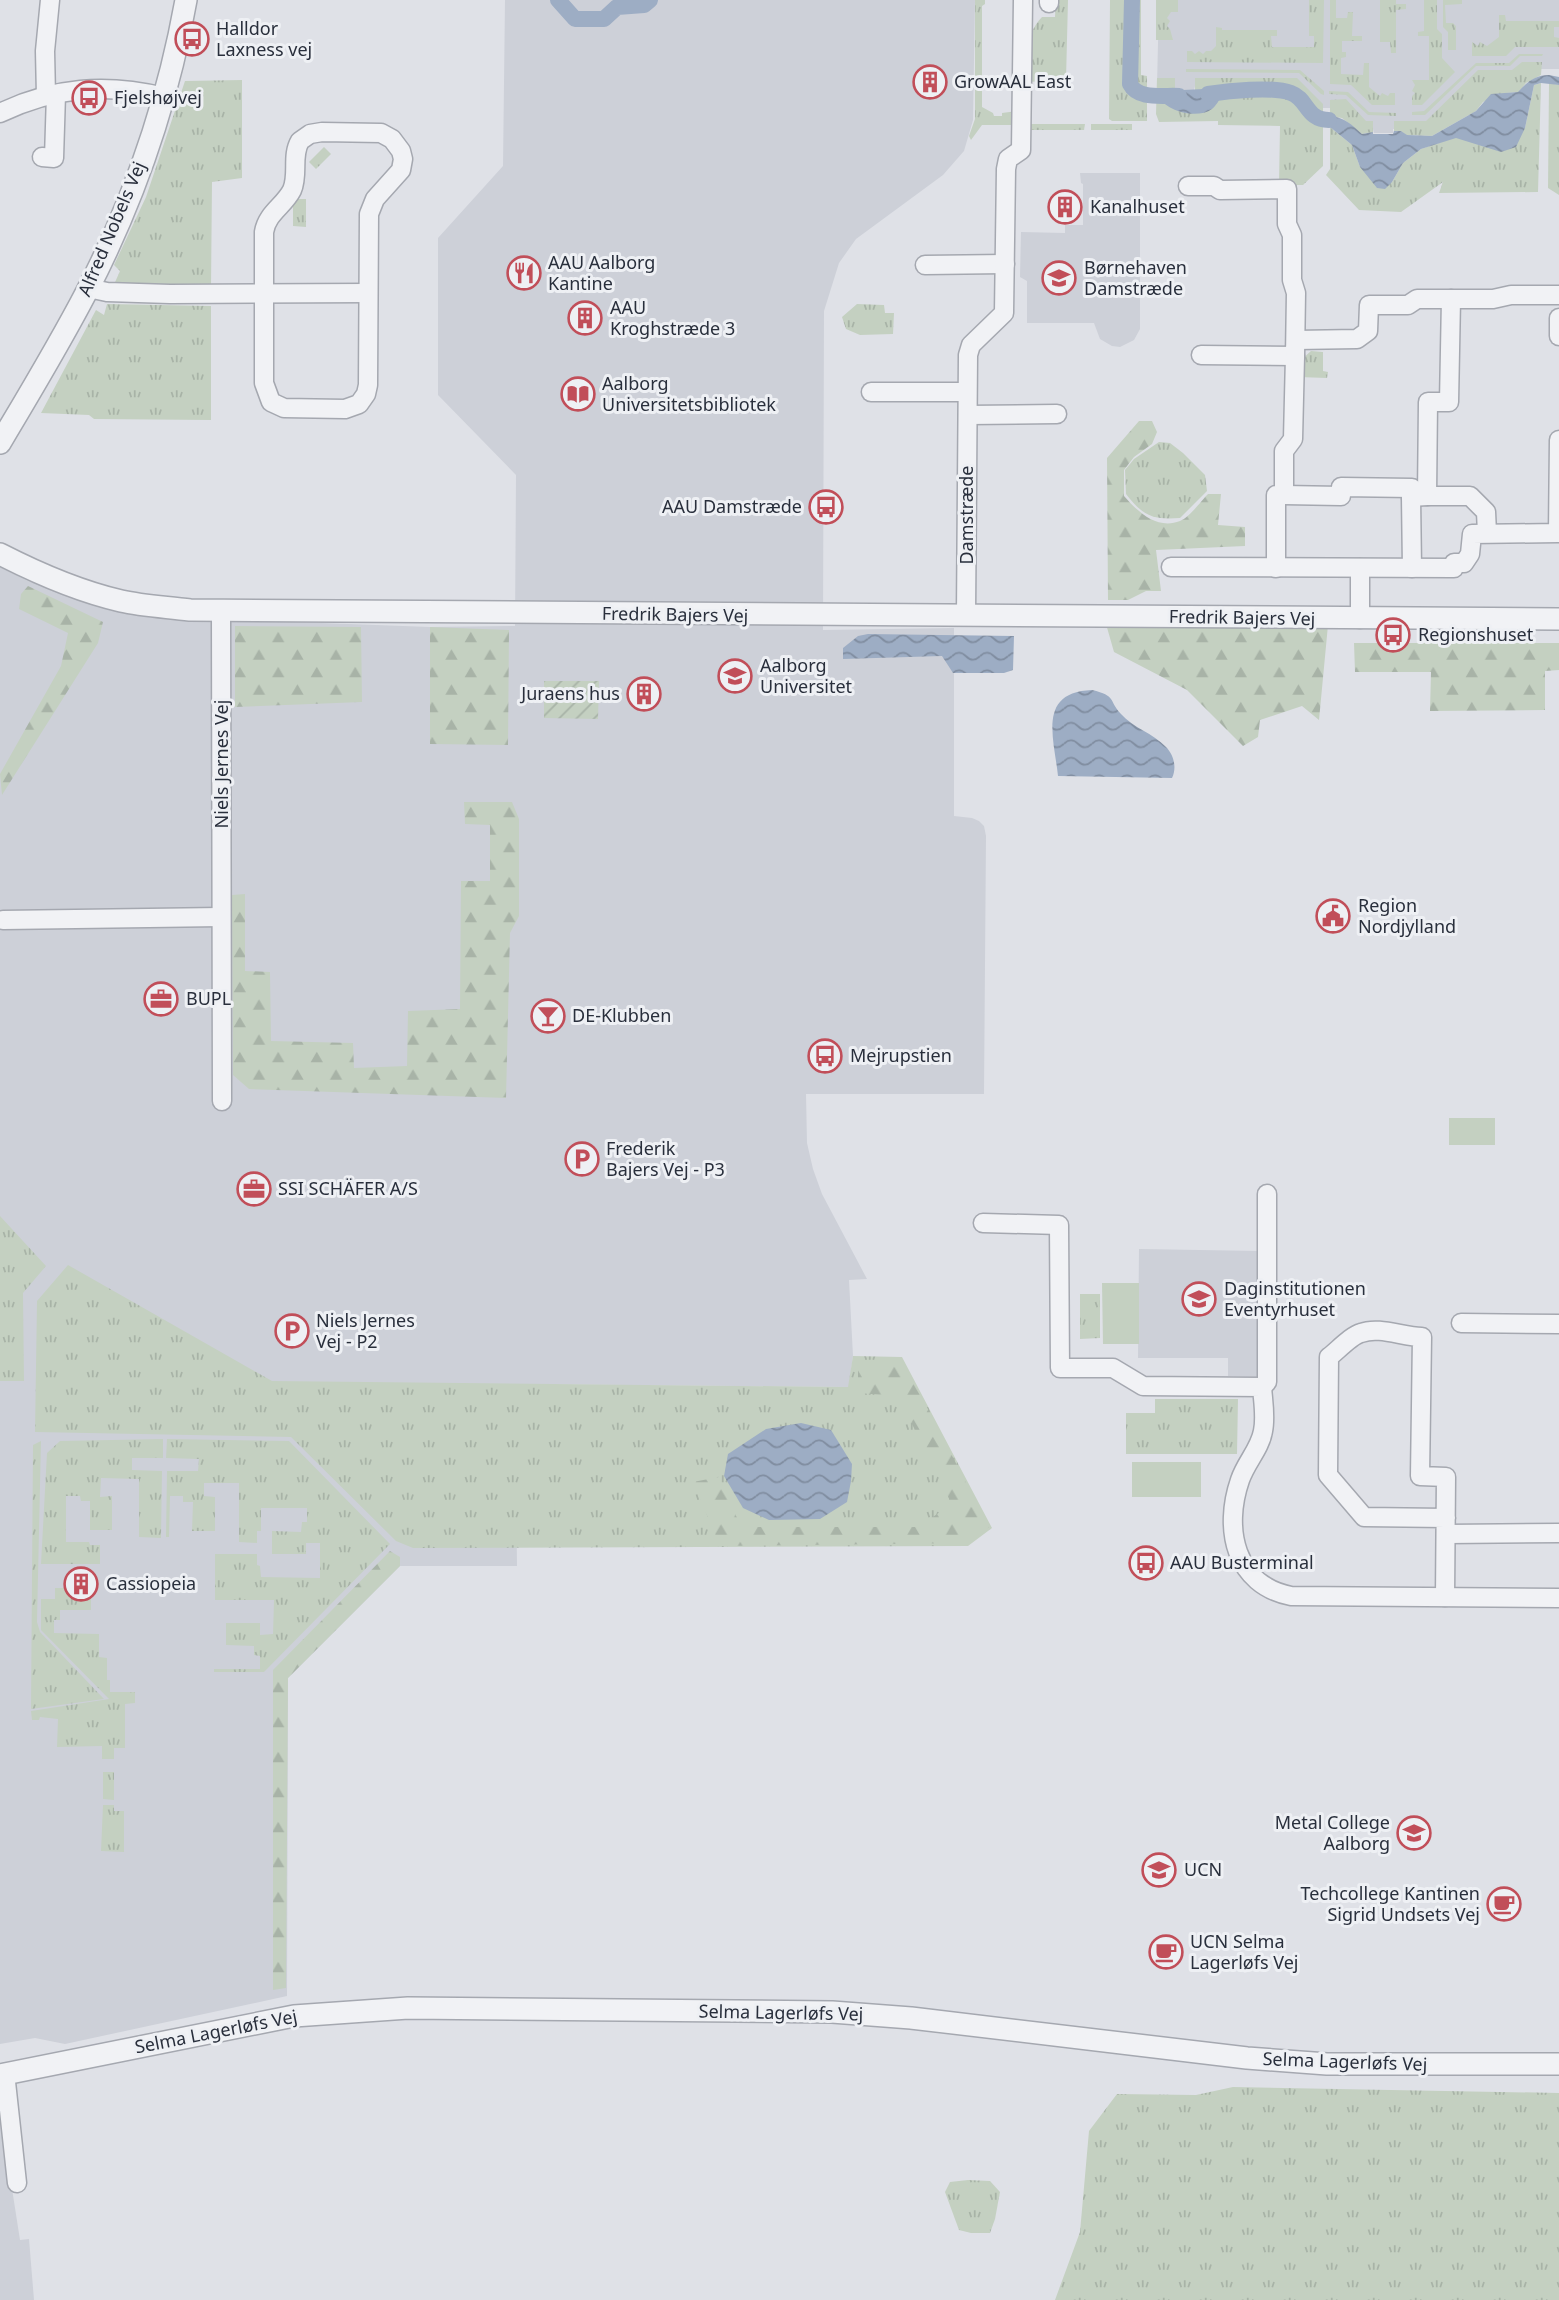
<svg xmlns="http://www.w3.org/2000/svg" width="1559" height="2300" viewBox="0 0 1559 2300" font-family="'Noto Sans',sans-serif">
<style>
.built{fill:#cdd0d8}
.grass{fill:url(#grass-tufts)}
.forest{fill:url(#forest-firs)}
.garden{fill:url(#garden-furrows)}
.pitch{fill:#c4d0c1}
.water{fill:url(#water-waves)}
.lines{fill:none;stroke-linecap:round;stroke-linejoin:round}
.canal{stroke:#9dadc4;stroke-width:16}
.minor-casing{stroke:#a5a8b0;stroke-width:21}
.tertiary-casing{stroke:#a5a8b0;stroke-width:24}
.minor{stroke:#f1f2f5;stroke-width:18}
.tertiary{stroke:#f1f2f5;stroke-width:21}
.labels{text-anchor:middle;stroke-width:6;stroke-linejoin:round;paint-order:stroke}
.poi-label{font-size:18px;fill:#292f3c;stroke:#eef0f4;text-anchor:start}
.street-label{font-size:18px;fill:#292f3c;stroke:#eef0f4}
</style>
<defs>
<pattern id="grass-tufts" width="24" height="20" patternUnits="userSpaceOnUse" patternTransform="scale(1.75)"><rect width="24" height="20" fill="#c4d0c1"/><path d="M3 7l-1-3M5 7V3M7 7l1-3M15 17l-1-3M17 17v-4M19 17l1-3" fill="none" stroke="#a8b3a7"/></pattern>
<pattern id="forest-firs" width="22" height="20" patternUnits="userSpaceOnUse" patternTransform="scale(1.75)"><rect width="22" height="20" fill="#c4d0c1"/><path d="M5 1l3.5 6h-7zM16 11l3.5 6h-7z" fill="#a8b3a7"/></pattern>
<pattern id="garden-furrows" width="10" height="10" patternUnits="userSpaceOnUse" patternTransform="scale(1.75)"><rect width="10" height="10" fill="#c4d0c1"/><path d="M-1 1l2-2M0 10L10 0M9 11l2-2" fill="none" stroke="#a8b3a7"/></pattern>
<pattern id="water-waves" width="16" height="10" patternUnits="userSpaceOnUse" patternTransform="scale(1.75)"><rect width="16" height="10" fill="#9dadc4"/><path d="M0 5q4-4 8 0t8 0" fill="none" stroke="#808da0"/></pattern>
</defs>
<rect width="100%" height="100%" fill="#dfe1e7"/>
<g class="built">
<path d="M505,0H975L973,120L964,151L943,175L856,239L839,263L824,311L823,630L954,628V816L972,818L979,821L984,826L986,836L984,1094H806L807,1143L813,1169L822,1194L867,1279L849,1280L853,1356L849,1387L515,1384L517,1566H400L288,1678L287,1996L65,2044L35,2038L0,2044V567L28,581L65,594L112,609L154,617L430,627L515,626L516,475L438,395V238L503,166Z"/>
<path d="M1159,0H1559V69H1528L1430,129H1393V133H1374L1373,129H1360L1338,108H1318L1293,86H1195L1194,90H1175L1157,86Z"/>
<path d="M1080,173H1140V329L1134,340L1120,347L1112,346L1100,339L1094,323H1027V281L1020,277L1021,232L1065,233V225H1083V184L1081,183Z"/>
<path d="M1139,1249L1260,1251V1377L1228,1376V1358H1138Z"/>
<path d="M0,2112L20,2240L29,2239L34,2300H0Z"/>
</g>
<g class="grass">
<path d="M975,0H985V4L982,6V107L993,113L994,116H1002V113L1017,111L1018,125H982L971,140L969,136L975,119Z"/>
<path d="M1056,0H1068L1066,80L1027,82C1027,58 1024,36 1042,17H1055Z"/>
<path d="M1110,0H1141V75L1147,76V121H1112L1109,119Z"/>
<path d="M1156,0H1178V12H1171L1167,18L1170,21L1167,26L1170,29L1173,40H1156Z"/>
<path d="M1309,0H1324L1323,63L1187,62V51H1192L1195,54L1199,51L1203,54L1206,51H1211L1216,46V27L1222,28V30H1277V36H1271L1272,47H1314V36H1309Z"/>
<path d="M1330,0H1336V18H1347L1348,12H1353L1352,36H1362V41H1342V52H1346V57L1341,58V74L1363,75L1364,63H1369V87L1380,96L1382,93L1388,96L1390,93H1395V105H1372L1351,85L1330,84Z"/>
<path d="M1380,0H1396V4H1406V9L1396,10V53H1391L1390,42H1380Z"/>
<path d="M1424,0H1437V29L1442,34V58L1455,72L1422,105H1412V96L1415,93L1412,91L1415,85L1412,80H1429V36H1418V32L1424,31Z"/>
<path d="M1443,0H1462V4L1445,5L1446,23H1453L1456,26V50H1448V32L1443,27Z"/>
<path d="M1499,15H1505L1506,21H1559V27H1554V37L1559,38V47H1515L1506,56H1472V42L1478,46L1480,42L1487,46L1499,37Z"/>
<path d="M1519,54H1543L1542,56H1520L1510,66H1476L1425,115H1412V112L1424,111L1476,63H1509Z"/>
<path d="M1522,62H1542L1541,75L1526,83L1519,92L1506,93L1483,102L1476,111L1432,136L1406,135L1401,131H1394V121H1426L1478,70H1512Z"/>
<path d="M1186,69L1300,70L1324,91V95L1321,94L1299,73L1186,72Z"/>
<path d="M1157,78H1175V91H1161L1222,96L1228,91L1226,88L1195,91V78H1297L1323,104V166L1303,185H1279L1280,126L1218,125V121L1159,122L1156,114Z"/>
<path d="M242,80V178L212,182L211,289H112L120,271L114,265L146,197L185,81Z"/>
<path d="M1541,83L1538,192L1439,193L1443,182L1401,212L1359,210L1326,175L1330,169V127L1352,145L1360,167L1392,182L1403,163L1421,149L1456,137L1473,142L1525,128L1534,85Z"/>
<path d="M1549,83L1559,85V195L1548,188Z"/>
<path d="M1329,91L1348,92L1369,112L1396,113V116L1368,115L1346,95L1329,94Z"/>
<path d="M1346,99L1366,121H1373V132L1362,134L1342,118L1330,116V100Z"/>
<path d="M1030,124H1085L1084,130H1030Z"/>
<rect x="1091" y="124" width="41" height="6"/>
<path d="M324,147L331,154L316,169L309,162Z"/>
<path d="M296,199H306V227L293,226V203Z"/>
<path d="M107,304L211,306V420L94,419L89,415L41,413L96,310L104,315Z"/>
<path d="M857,304L884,305L885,313H894L893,334L860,335L846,329L842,317Z"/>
<path d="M1311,351L1323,352V371L1328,372L1327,378L1298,377L1301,360Z"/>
<path d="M1159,442L1170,443L1183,453L1205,475L1207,491L1180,518C1153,520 1143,516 1126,494L1125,470L1134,459Z"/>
<path d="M0,1216L46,1266L23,1293L24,1381H0Z"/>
<path d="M68,1265L272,1381L848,1387L853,1356L902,1357L992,1528L968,1546L413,1548L396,1541L291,1437L35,1432L37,1301Z"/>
<path d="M1080,1294H1100V1338L1080,1339Z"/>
<path d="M1155,1399H1238L1237,1454H1126V1413H1155Z"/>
<path d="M163,1439V1458H132V1470L162,1471L161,1538L139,1537V1479L101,1478L100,1497L112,1496V1530H90V1501H81L80,1496H66V1542H89L90,1545H100V1564H41L47,1453L60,1441Z"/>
<path d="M167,1439L289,1441L390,1544L264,1672H214V1669H260V1656L254,1655V1646L226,1645V1623H260V1635L273,1634L274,1600H215V1554H257V1565L260,1566L261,1577L320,1578V1543H306V1554H272V1531L301,1532L302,1522H307V1508H261V1531H257V1543L239,1542V1483H204V1496L215,1497V1531H192L193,1502H183V1496H170L169,1537H166L167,1471H198L199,1459L166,1458Z"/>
<path d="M41,1441L37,1622L40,1632L104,1699L31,1709L33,1445Z"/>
<path d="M55,1588H91V1610H60V1620H54V1633L99,1634V1657L107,1658V1680H110V1692H135V1703L125,1704V1748H114V1759H102V1746L57,1747L58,1719L40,1717L39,1720H32L31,1711L109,1699L41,1630V1599H55Z"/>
<path d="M103,1772H114V1800L103,1799Z"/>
<path d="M103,1805H114V1811H124V1852L101,1851Z"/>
<path d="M1233,2087L1559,2093V2300H1055L1080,2232L1089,2131L1117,2094L1196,2095Z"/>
<path d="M968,2180L990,2181L1000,2192L995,2219L990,2233H971L959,2230L945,2192L950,2182Z"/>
</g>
<g class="forest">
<path d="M1139,421H1152L1157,432L1152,444L1134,457L1124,470V496C1138,512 1157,530 1180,521C1190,517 1201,501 1208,494H1221L1218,525L1245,527V546L1156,550L1161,591H1146L1128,600H1108L1107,458Z"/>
<path d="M28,586L103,622L98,643L2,795L0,774L61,666L68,633L19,609L21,594Z"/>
<path d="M1106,624L1328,625L1319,720L1302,706L1260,720L1258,737L1243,746L1187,690L1114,652Z"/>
<path d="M235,626L361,627L362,702L235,707Z"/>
<path d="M430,627L509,630L508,745L430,744Z"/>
<path d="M1354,643H1559V670L1545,671V710L1430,711L1431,672H1355Z"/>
<path d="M464,802H512L519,819V916L510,933L506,1098L249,1089L233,1075L232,895L245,894V971L270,972L271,1041L353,1043L354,1068L407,1066L408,1011L460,1009L461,881H490V825L465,824Z"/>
<path d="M858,1362L904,1363L989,1527L968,1543L720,1546L693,1482L719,1477L741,1527H918L952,1504L898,1396L858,1393Z"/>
<path d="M390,1551L400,1557V1566L288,1678L286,1988L273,1990V1670Z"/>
</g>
<path class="garden" d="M544,681H599L598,719L544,718Z"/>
<g class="pitch">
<rect x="1449" y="1118" width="46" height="27"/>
<path d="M1102,1283H1139V1344H1103Z"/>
<rect x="1132" y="1462" width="69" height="35"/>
</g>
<g class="water">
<path d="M1549,75L1559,77V85L1541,83L1534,85L1525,128L1516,147L1501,152L1456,138L1421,149L1403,163L1392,182L1385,189L1377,188L1360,167L1352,145L1330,127V116C1344,117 1352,125 1362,134L1373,132V134H1393L1394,131H1401L1407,135L1432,136L1476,111L1491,94L1518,92C1527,82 1535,75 1549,75Z"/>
<path d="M1226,88L1228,95L1222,96C1219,100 1216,106 1212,109C1197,120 1164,111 1158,95L1161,91Z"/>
<path d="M868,634L1014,636L1013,670L1004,673H953L942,656L843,659V648L858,636Z"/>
<path d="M1092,690C1117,696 1108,700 1121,714C1133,728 1153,733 1166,747C1174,755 1177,768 1172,778L1058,776C1054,738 1037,692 1092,690Z"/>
<path d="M801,1423L831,1430L852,1464L851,1481L847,1502L820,1519L769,1520L743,1508L724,1476L728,1454L766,1429Z"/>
</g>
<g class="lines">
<g class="canal">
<path d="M558,0L575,19H604L617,7L644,5L650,0"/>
<path d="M1132,0L1130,84C1138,100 1163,95 1179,96"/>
<path d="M1208,94C1228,91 1272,86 1291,93C1308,99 1306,120 1329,120"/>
</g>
<defs>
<g id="minor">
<path d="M1049,3V0"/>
<path d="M46,96L45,51L50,0"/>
<path d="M0,113C54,87 106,83 164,97"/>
<path d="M322,132L381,133L392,139L401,151L403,159L401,170L375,199L369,214L368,385L366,394L359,404L345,409L284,408L271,402L264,383V232C267,213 284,206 292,190C299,174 291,156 300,141L310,134Z"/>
<path d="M42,157L54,158L56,94"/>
<path d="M1188,186H1214L1220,190L1287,189V224L1292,235V280L1296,293L1295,356L1201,355"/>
<path d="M925,265L1005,264"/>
<path d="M88,288L107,292L170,294L368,293"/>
<path d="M1451,299L1449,402H1428L1427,496H1470L1486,512L1487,533"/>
<path d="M1559,318V336"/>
<path d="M1296,340L1357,339L1368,331L1369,305H1408L1417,299H1493L1511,295H1559"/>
<path d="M871,392H967"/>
<path d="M968,415L1057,414"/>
<path d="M1284,495L1341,496V487L1412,488L1411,497L1427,496"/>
<path d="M1411,497L1412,568"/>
<path d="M1171,567L1454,568V563H1464L1470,554L1472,534L1558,533L1559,440"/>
<path d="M1276,568V495H1284V451L1293,439L1295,356"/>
<path d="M221,611L222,1101"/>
<path d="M966,615L968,355L971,345L1004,313L1006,169L1008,159L1021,150L1023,0"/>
<path d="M1360,619V568"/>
<path d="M3,920L221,917"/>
<path d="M983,1223L1059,1225L1060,1368H1113L1143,1386L1262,1387C1263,1401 1266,1417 1263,1431C1260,1449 1246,1462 1240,1480C1223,1529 1235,1585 1291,1596L1559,1598"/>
<path d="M1461,1323L1559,1324"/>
<path d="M1262,1387L1267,1382V1194"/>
<path d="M1447,1534L1559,1533"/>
<path d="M1445,1597L1446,1477L1420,1476L1422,1337C1403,1337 1379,1326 1361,1333C1352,1335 1337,1351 1329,1357L1328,1475L1364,1517L1446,1518"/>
<path d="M5,2073L17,2183"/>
</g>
<g id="tertiary">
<path d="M0,443C30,393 60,343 87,291C134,200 168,101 186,0"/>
<path d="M0,554C39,574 78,591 121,601C143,606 167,607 190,610L1559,619"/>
<path d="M0,2075L294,2016L408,2008L832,2012L911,2018L1247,2058L1327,2064H1559"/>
</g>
</defs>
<use href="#minor" class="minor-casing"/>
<use href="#tertiary" class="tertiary-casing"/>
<use href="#minor" class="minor"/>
<use href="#tertiary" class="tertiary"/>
</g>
<defs>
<symbol id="bus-ring" viewBox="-11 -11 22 22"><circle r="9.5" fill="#eef0f4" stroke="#c14e59" stroke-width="1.5"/><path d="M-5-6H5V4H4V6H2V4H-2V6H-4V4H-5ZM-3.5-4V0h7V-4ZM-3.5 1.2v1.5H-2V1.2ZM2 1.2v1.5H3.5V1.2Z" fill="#c14e59"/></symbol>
<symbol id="building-ring" viewBox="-11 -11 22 22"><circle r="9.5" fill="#eef0f4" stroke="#c14e59" stroke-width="1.5"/><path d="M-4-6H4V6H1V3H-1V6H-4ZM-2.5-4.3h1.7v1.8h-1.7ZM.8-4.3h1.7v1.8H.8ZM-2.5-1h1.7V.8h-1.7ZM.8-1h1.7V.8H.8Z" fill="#c14e59"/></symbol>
<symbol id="restaurant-ring" viewBox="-11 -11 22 22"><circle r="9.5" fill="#eef0f4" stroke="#c14e59" stroke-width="1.5"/><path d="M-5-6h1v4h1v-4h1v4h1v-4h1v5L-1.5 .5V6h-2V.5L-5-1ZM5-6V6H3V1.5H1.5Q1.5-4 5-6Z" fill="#c14e59"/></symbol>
<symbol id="school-ring" viewBox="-11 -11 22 22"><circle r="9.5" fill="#eef0f4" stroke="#c14e59" stroke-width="1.5"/><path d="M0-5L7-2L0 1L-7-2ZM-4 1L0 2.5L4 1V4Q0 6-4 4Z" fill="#c14e59"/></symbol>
<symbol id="library-ring" viewBox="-11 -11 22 22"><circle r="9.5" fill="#eef0f4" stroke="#c14e59" stroke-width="1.5"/><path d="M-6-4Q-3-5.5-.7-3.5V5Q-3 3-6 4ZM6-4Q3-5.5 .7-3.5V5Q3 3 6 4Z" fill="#c14e59"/></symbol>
<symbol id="university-ring" viewBox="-11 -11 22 22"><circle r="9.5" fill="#eef0f4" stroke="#c14e59" stroke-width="1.5"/><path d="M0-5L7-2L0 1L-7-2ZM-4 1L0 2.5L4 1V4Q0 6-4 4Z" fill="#c14e59"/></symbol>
<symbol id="civic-ring" viewBox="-11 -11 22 22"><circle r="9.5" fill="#eef0f4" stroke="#c14e59" stroke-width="1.5"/><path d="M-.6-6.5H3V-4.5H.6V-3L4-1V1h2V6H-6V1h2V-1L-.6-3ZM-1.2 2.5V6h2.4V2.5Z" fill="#c14e59"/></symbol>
<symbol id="office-ring" viewBox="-11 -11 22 22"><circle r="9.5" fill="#eef0f4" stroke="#c14e59" stroke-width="1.5"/><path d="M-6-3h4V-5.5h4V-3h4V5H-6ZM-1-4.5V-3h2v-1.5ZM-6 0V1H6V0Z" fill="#c14e59"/></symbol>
<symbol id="bar-ring" viewBox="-11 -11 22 22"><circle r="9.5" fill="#eef0f4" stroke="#c14e59" stroke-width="1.5"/><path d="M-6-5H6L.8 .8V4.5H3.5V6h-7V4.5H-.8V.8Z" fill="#c14e59"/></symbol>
<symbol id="parking-ring" viewBox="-11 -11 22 22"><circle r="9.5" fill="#eef0f4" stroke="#c14e59" stroke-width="1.5"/><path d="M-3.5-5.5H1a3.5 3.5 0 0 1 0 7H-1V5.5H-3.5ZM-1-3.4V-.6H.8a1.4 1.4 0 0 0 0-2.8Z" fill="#c14e59"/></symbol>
<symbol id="cafe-ring" viewBox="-11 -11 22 22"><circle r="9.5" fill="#eef0f4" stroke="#c14e59" stroke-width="1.5"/><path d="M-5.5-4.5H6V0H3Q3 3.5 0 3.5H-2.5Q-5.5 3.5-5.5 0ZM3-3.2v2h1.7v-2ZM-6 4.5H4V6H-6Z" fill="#c14e59"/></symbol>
</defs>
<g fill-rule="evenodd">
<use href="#bus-ring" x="173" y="20" width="38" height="38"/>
<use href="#building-ring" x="911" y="63" width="38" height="38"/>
<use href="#bus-ring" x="70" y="79" width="38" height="38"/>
<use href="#building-ring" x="1046" y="188" width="38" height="38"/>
<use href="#restaurant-ring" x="505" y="254" width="38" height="38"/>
<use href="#school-ring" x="1040" y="259" width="38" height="38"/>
<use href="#building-ring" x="566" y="299" width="38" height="38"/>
<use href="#library-ring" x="559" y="375" width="38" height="38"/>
<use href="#bus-ring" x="807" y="488" width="38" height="38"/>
<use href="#bus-ring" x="1374" y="616" width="38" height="38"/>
<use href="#university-ring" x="716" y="657" width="38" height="38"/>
<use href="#building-ring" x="625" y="675" width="38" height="38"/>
<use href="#civic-ring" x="1314" y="897" width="38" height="38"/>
<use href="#office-ring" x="142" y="980" width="38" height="38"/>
<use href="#bar-ring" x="529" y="997" width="38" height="38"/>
<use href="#bus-ring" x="806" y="1037" width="38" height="38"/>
<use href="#parking-ring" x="563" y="1140" width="38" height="38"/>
<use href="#office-ring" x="235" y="1170" width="38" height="38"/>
<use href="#school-ring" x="1180" y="1280" width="38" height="38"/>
<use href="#parking-ring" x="273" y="1312" width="38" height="38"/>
<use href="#bus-ring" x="1127" y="1544" width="38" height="38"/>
<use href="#building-ring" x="62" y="1565" width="38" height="38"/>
<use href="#university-ring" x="1395" y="1814" width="38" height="38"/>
<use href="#university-ring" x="1140" y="1851" width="38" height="38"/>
<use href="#cafe-ring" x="1485" y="1885" width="38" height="38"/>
<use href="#cafe-ring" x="1147" y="1933" width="38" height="38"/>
</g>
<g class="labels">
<g class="poi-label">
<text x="216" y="35">Halldor<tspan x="216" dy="21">Laxness vej</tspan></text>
<text x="954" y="88">GrowAAL East</text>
<text x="114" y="104">Fjelshøjvej</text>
<text x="1090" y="213">Kanalhuset</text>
<text x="548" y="269">AAU Aalborg<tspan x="548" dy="21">Kantine</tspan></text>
<text x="1084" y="274">Børnehaven<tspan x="1084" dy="21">Damstræde</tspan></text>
<text x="610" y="314">AAU<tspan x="610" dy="21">Kroghstræde 3</tspan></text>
<text x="602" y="390">Aalborg<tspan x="602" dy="21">Universitetsbibliotek</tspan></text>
<text x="802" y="513" text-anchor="end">AAU Damstræde</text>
<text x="1418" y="641">Regionshuset</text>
<text x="760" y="672">Aalborg<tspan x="760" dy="21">Universitet</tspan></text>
<text x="620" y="700" text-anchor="end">Juraens hus</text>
<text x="1358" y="912">Region<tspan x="1358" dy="21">Nordjylland</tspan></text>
<text x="186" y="1005">BUPL</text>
<text x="572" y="1022">DE-Klubben</text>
<text x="850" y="1062">Mejrupstien</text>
<text x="606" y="1155">Frederik<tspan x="606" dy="21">Bajers Vej - P3</tspan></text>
<text x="278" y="1195">SSI SCHÄFER A/S</text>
<text x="1224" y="1295">Daginstitutionen<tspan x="1224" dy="21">Eventyrhuset</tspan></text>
<text x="316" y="1327">Niels Jernes<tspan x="316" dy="21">Vej - P2</tspan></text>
<text x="1170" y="1569">AAU Busterminal</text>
<text x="106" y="1590">Cassiopeia</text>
<text x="1390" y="1829" text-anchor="end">Metal College<tspan x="1390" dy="21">Aalborg</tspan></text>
<text x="1184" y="1876">UCN</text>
<text x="1480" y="1900" text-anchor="end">Techcollege Kantinen<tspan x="1480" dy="21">Sigrid Undsets Vej</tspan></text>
<text x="1190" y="1948">UCN Selma<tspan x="1190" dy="21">Lagerløfs Vej</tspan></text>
</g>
<g class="street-label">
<text transform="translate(112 229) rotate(-67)" y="6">Alfred Nobels Vej</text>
<text transform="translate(967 515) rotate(-90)" y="6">Damstræde</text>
<text transform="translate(675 615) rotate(1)" y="6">Fredrik Bajers Vej</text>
<text transform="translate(1242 618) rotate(1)" y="6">Fredrik Bajers Vej</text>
<text transform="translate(222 764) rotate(-90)" y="6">Niels Jernes Vej</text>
<text transform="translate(781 2013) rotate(1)" y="6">Selma Lagerløfs Vej</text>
<text transform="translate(216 2032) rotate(-11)" y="6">Selma Lagerløfs Vej</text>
<text transform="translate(1345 2062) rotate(2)" y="6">Selma Lagerløfs Vej</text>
</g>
</g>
</svg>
